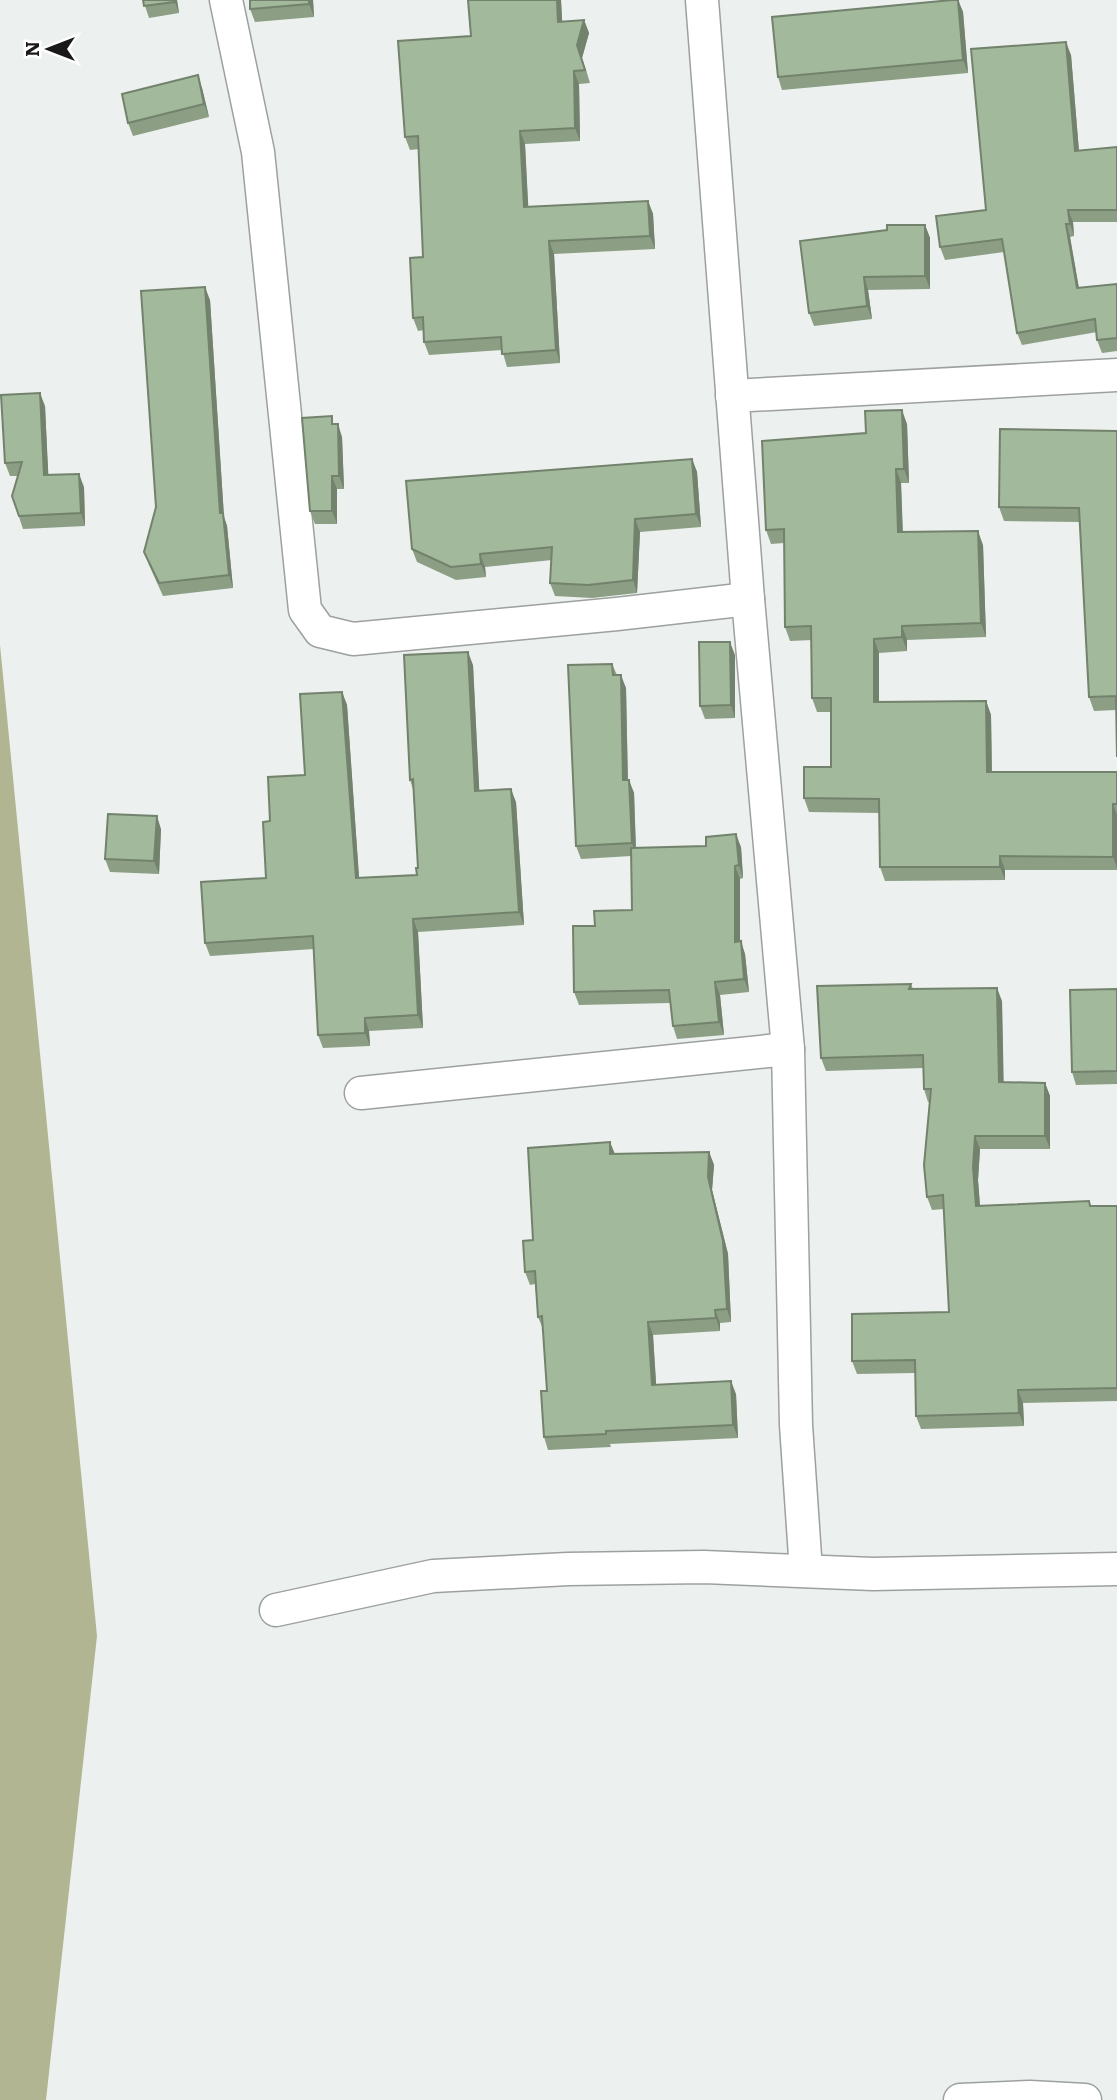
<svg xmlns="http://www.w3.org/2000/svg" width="1117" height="2100" viewBox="0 0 1117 2100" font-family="Literata,serif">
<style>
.forest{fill:#b1b592}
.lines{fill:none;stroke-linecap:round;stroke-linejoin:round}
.street-casing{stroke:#9da19e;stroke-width:35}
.street{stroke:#fff;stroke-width:32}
.wall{fill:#8c9f85}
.shaded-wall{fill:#72826c}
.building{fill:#a3b99b;stroke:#72826c;stroke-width:2}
</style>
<rect width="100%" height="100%" fill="#ecf0ee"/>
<path class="forest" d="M0,645L97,1636L46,2100H0Z"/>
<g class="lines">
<defs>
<g id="street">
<path d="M226,0L258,152L305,610L320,631L353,639L617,614L748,599"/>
<path d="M702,0L748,599L788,1049L796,1425L806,1571"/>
<path d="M732,396L1117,375"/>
<path d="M361,1093L788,1049"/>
<path d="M276,1610L433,1576L568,1569L704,1567L873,1574L1117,1569"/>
<path d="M960,2100L1030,2097L1085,2100"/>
</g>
</defs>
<use href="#street" class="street-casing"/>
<use href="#street" class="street"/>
</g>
<g class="wall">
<path d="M143,0H177L179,13L149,18Z"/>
<path d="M250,0H313L314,17L255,22L250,9Z"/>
<path d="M561,0L562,22L584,20L589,33L582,58L590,83L579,84L580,141L525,144L528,207L648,201L653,214L655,249L554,254L560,363L507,367L502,350L429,355L424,342V330L418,331L413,318L423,257L419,149L410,150L405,137L471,36Z"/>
<path d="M958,0L963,12L968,73L782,90L778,77Z"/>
<path d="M1071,55L1079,151L1117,147V222H1073L1074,236L1070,237L1079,288L1117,284V351L1102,353L1097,340V332L1022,345L1017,333L1004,252L945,260L940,247L986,210Z"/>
<path d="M202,88L209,117L133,136L128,123Z"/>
<path d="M925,225L930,238V289L868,290L872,319L814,326L809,313Z"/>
<path d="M210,300L224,517L227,526L233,588L163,596L149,565L144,552Z"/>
<path d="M45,406L48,475L84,487L85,526L23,529L12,496L18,476H10L5,463Z"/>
<path d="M335,424L342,437L344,489H337V524H315L310,511Z"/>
<path d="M907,424L909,483H901L903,532L983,545L986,637L907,640V651L879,653V702L986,701L991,715L992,772H1117V870H1005V880L885,881L880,867L879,813L809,812L804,798L831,767V712H817L812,698V640L790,641L785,627L784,543L771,544L766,530L866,433Z"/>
<path d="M1117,431L1116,710L1094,711L1089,697L1080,522L1004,521L999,507Z"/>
<path d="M692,459L697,472L701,527L640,532L637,593L592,598L555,596L550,583L552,560L485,567L486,577L456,580L417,562L412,549Z"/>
<path d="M735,655V718L705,719L700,706Z"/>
<path d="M612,664L617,675L626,688L628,780L634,793L636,848L741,847L743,878L740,879V941L745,954L749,992L720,995L724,1035L677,1039L673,1026L670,1003L579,1005L574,992L595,926L632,910L631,856L581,859L576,846Z"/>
<path d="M473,665L479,791L516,802L524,925L418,932L423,1028L369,1031L370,1046L323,1048L318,1035L314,949L210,956L205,943L266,878L270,821L305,775L342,692L347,705L359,878L417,875L418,868L413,789L410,780Z"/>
<path d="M161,829L159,874L110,872L105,859Z"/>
<path d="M911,984L913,989L1002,1001L1003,1083H1045L1050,1096V1149H980L978,1180L980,1206L1089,1201L1091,1206H1117V1401L1023,1403L1024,1426L921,1429L916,1416L915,1373L857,1374L852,1361L949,1312L944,1209L932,1210L927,1197L929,1102H928L924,1089L923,1068L826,1071L821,1058Z"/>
<path d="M1117,989V1084L1076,1085L1072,1072Z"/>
<path d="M610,1142L615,1154L709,1152L714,1165L712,1190L728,1254L731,1322L720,1323V1331L653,1335L656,1385L736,1394L738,1438L610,1444L611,1447L548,1450L544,1437L547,1391L543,1329L538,1317L535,1284L530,1285L525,1272L533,1240Z"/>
</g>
<g class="shaded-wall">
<path d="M174,0H177L179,13Z"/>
<path d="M309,0H313L314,17L309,4Z"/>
<path d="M557,0H561L563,35L558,22Z"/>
<path d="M958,0L963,12L968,73L963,60Z"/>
<path d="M584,20L589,33L582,58L590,83L577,45Z"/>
<path d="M1066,42L1071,55L1080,164L1075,151Z"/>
<path d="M574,71L579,84L580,141L575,128Z"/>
<path d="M198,75L202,88L209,117L204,104Z"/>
<path d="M520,131L525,144L529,220L524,207Z"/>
<path d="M648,201L653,214L655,249L650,236Z"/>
<path d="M1068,210L1073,222L1074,236L1070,224Z"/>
<path d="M1066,224L1070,237L1081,301L1077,288Z"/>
<path d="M925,225L930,238V289L925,276Z"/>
<path d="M549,241L554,254L560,363L556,350Z"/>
<path d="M864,277L868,290L872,319L867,306Z"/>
<path d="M205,287L210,300L224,517L227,526L233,588L229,575L220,513Z"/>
<path d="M40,393L45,406L49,488L44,475Z"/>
<path d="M902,410L907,424L909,483L904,469Z"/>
<path d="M338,424L342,437L344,489L339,476Z"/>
<path d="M692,459L697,472L701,527L696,514Z"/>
<path d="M896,469L901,483L903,546L898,532Z"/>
<path d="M79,474L84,487L85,526L81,513Z"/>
<path d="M332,476L337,489V524L332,511Z"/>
<path d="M635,519L640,532L637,593L633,580Z"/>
<path d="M978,531L983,545L986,637L981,623Z"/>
<path d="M480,554L485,567L486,577L481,564Z"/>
<path d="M902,626L907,640V651L902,637Z"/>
<path d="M874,639L879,653V716L874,702Z"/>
<path d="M730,642L735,655V718L731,705Z"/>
<path d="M468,652L473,665L480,804L475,791Z"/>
<path d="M621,675L626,688L628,793L623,780Z"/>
<path d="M342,692L347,705L360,891L356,878Z"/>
<path d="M986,701L991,715L992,786L987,772Z"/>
<path d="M629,780L634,793L636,856L632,843Z"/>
<path d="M511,789L516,802L524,925L519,912Z"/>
<path d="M1113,804L1117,815V868L1113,857Z"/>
<path d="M157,816L161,829L159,874L154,861Z"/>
<path d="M736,834L741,847L743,878L739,865Z"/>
<path d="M1000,856L1005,870V880L1000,867Z"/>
<path d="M735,866L740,879V955L735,942Z"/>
<path d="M413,919L418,932L423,1028L418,1015Z"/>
<path d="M741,941L745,954L749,992L744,979Z"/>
<path d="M715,982L720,995L724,1035L719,1022Z"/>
<path d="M997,988L1002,1001L1004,1095L999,1082Z"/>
<path d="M365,1018L369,1031L370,1046L365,1033Z"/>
<path d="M1045,1083L1050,1096V1149L1045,1136Z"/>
<path d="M975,1136L980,1149L978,1180L981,1219L976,1206L973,1167Z"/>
<path d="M610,1142L615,1155L610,1154Z"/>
<path d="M709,1152L714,1165L712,1190L728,1254L731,1322L727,1309L708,1177Z"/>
<path d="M715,1310L720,1323V1331L716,1318Z"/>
<path d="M648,1322L653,1335L657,1398L652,1385Z"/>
<path d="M731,1381L736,1394L738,1438L733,1425Z"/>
<path d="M1018,1390L1023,1403L1024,1426L1019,1413Z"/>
</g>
<g class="building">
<path d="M143,0H174V2L144,6Z"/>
<path d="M250,0H309V4L250,9Z"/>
<path d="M468,0H557L558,22L584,20L577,45L585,70L574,71L575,128L520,131L524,207L648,201L650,236L549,241L556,350L502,354L501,337L424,342L423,317L413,318L410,258L423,257L418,136L405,137L398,41L471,36Z"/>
<path d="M952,0H958L963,60L778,77L772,17Z"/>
<path d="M1066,42L1075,151L1117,147V210H1068L1070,224H1066L1077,288L1117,284V338L1097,340L1095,319L1017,333L1002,239L940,247L936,216L986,210L971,49Z"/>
<path d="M198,75L204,104L128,123L122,94Z"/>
<path d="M887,225H925V276L864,277L867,306L809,313L800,241L887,230Z"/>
<path d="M205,287L220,513H223L229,575L159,583L144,552L156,507L141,291Z"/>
<path d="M40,393L44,475L79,474L81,513L19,516L12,496L22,462L5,463L1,395Z"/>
<path d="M902,410L904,469H896L898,532L978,531L981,623L902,626V637L874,639V702L986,701L987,772H1117V804H1113V857L1000,856V867H880L879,799L804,798V767H831V698H812L811,626L785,627L784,529L766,530L762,441L866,433L865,411Z"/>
<path d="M332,416V424H338L339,476H332V511H310L302,418Z"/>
<path d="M1000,429L1117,431V757L1116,696L1089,697L1079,508L999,507Z"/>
<path d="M692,459L696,514L635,519L633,580L588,585L550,583L552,547L480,554L481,564L451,567L412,549L406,481Z"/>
<path d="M699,642H730L731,705L700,706Z"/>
<path d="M468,652L475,791L511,789L519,912L413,919L418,1015L365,1018V1033L318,1035L313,936L205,943L201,882L266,878L263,822L270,821L268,777L305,775L300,694L342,692L356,878L417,875L416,868H418L413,779L410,780L404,655Z"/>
<path d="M612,664L613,675H621L623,780H629L632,843L576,846L568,665Z"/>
<path d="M108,814L157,816L154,861L105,859Z"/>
<path d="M736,834L739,865L735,866V942L741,941L744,979L715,982L719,1022L673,1026L669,990L574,992L573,926H595L594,911L632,910L631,848L706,846V837Z"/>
<path d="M911,984L909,989L997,988L999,1082L1045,1083V1136H975L973,1167L976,1206L1089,1201L1090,1206H1117V1388L1018,1390L1019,1413L916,1416L915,1360L852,1361V1314L949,1312L943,1195L927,1197L924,1165L931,1089H924L923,1055L821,1058L817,986Z"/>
<path d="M1117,989V1071L1072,1072L1070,990Z"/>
<path d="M610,1142V1154L709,1152L708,1177L723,1241L727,1309L715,1310L716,1318L648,1322L652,1385L731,1381L733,1425L606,1431V1434L544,1437L541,1391H547L542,1316L538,1317L535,1271L525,1272L523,1241L533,1240L528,1148Z"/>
</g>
<g transform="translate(49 49) rotate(270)" stroke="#ffffff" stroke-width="5" paint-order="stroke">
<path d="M0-5L12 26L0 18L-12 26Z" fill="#181918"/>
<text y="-10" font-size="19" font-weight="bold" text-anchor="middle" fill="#181918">N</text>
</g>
</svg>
